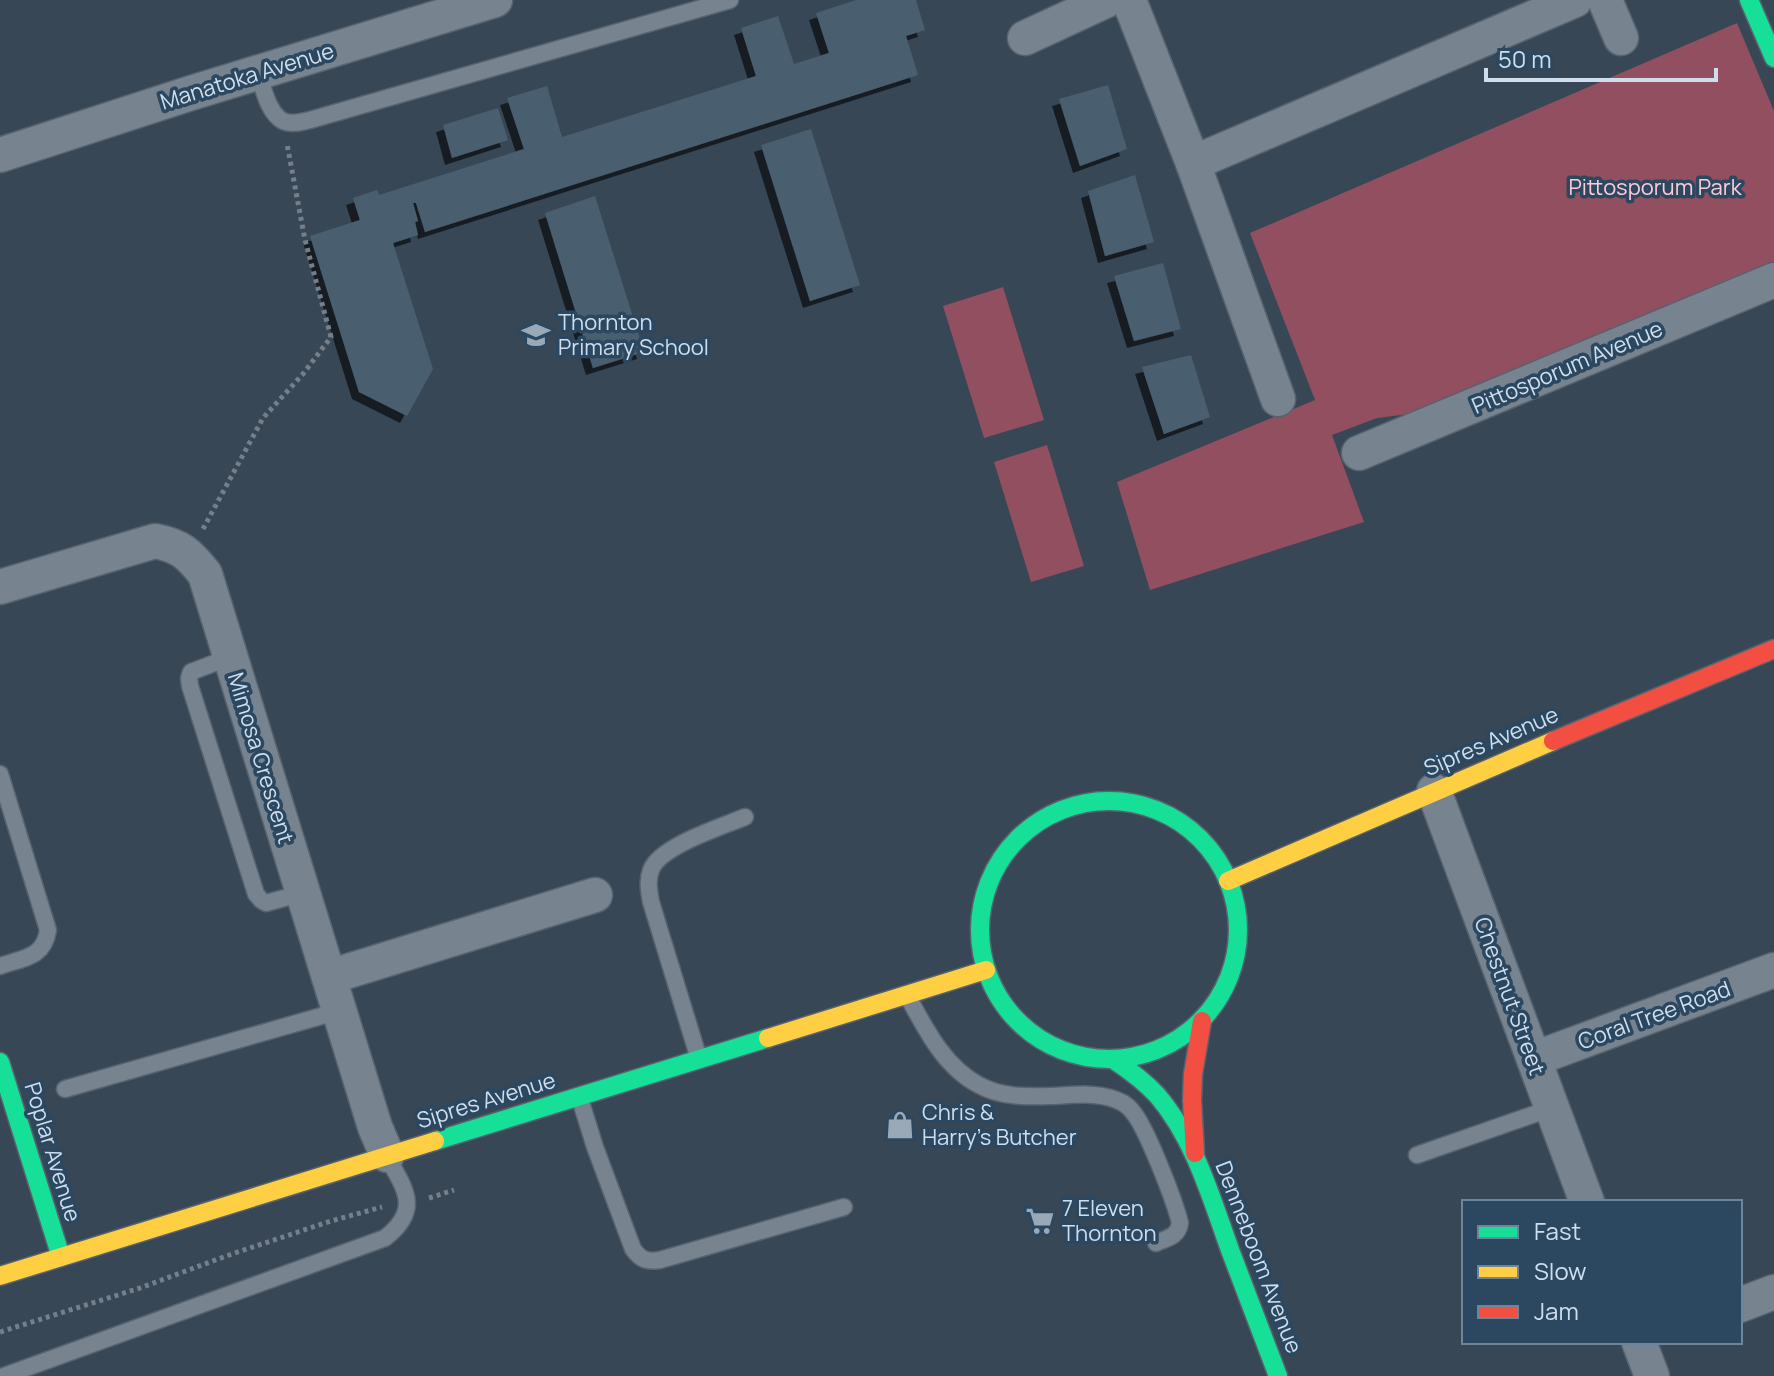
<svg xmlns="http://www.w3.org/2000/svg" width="1774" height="1376" viewBox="0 0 1774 1376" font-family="Manrope,sans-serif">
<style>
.green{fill:#914f5f}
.building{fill:#4a5e70;filter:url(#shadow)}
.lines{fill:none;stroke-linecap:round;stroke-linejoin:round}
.lane-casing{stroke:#56636f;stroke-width:19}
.street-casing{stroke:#56636f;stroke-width:37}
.fast-casing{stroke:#56636f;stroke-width:21}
.slow-casing{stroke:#56636f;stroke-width:21}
.jam-casing{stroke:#56636f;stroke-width:21}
.path{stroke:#747f8a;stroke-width:5;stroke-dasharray:4 4;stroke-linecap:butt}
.lane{stroke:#77838e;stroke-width:16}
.street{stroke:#77838e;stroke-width:34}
.fast{stroke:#16e098;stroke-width:18}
.slow{stroke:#ffcf43;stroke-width:18}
.jam{stroke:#f24e42;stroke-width:18}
.labels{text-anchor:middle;stroke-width:7;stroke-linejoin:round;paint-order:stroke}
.street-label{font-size:22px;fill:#cedeed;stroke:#2c4861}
.park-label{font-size:22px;fill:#fecad3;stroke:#2c4861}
.poi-label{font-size:22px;fill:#cedeed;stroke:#2c4861;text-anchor:start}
</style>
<defs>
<filter id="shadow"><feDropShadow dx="-7" dy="7" stdDeviation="0" flood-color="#0009"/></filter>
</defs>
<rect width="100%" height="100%" fill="#384755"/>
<g class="green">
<path d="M1737,23L1774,111V265L1425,412L1377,418L1332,435L1364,522L1150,590L1117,482L1315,400L1250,233Z"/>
<path d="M1003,287L1044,420L984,438L943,306Z"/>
<path d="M1047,445L1084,566L1031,582L994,462Z"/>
</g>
<g class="building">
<path d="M856,0H916L925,30L906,36L918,75L425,232L416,203H413L418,221L415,222L418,235L393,243L433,369L407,416L359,392L310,236L360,220L353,198L377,190L379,195L524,149L507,98L547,86L562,137L756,76L741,28L778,16L794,64L829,53L816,13Z"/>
<path d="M1108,85L1127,149L1080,166L1059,99Z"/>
<path d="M498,108L508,140L452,158L443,125Z"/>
<path d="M811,129L860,285L810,301L761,145Z"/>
<path d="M1135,175L1154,242L1105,256L1088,191Z"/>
<path d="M595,196L644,352L593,368L545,213Z"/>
<path d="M1163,263L1181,329L1134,341L1114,276Z"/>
<path d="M1191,355L1210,417L1164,434L1142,367Z"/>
</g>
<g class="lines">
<defs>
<g id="lane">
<path d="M258,73C263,87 268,113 283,121C291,125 301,122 310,120L730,0"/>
<path d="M230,657L191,672L189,678L190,686L256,894L261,900L266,903L303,893"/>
<path d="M0,774L48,930C44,958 23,958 0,966"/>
<path d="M907,995C925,1028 944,1067 979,1085C1000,1097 1027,1097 1051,1096C1074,1095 1102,1091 1123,1103C1126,1105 1130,1108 1132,1111C1146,1126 1175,1202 1180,1223C1178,1237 1167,1238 1156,1243"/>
<path d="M699,1059L651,902C649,891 647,881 651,870C660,846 721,827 745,817"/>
<path d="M65,1089L339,1011"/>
<path d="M580,1099L595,1147L633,1249C641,1260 647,1262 660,1260L844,1207"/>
<path d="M1417,1155L1552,1108"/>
<path d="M4,1376L385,1238C421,1210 406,1190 387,1157"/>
</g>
<g id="street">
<path d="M1129,0L1193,163L1278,399"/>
<path d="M1605,0L1621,38"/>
<path d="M1025,38L1107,0"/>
<path d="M0,155L191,93L495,0"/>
<path d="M1193,163L1575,0"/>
<path d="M1359,453L1774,280"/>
<path d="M0,587L155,541C181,546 189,554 205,574L375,1127L387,1155"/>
<path d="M1434,791L1587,1202"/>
<path d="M329,977L595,895"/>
<path d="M1534,1059L1774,970"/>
<path d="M1740,1305L1774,1292"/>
<path d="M1639,1342L1652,1376"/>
</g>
<g id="fast">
<path d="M1749,0L1774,58"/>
<circle cx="1109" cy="930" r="129"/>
<path d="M1114,1060C1129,1070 1144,1081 1157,1095C1194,1138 1211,1197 1230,1250C1246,1292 1262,1334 1278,1376"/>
<path d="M0,1062L61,1257"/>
<path d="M435,1141L768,1038"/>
</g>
<g id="slow">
<path d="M1228,881L1553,741"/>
<path d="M768,1038L986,970"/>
<path d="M0,1276L435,1141"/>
</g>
<g id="jam">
<path d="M1553,741L1774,649"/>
<path d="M1195,1153L1192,1100L1193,1074L1202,1021"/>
</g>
</defs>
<use href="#lane" class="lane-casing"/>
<use href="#street" class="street-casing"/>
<use href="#fast" class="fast-casing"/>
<use href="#slow" class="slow-casing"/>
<use href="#jam" class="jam-casing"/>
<g class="path">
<path d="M203,529L263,418L303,374L331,337L305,240L287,144"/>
<path d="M429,1198L454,1190"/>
<path d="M0,1332L140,1288L229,1255L331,1221L382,1207"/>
</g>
<use href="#lane" class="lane"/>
<use href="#street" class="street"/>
<use href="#fast" class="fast"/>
<use href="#slow" class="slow"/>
<use href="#jam" class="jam"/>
</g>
<defs>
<symbol id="school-bare" viewBox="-9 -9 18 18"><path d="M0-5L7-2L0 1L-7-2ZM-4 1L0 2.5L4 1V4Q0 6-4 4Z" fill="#9aa9b8" stroke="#2c4861" stroke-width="2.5" paint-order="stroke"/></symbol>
<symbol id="shop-bare" viewBox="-9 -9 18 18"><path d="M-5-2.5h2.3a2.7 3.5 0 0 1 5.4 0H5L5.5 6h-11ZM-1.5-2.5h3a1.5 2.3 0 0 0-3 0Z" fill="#9aa9b8" stroke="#2c4861" stroke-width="2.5" paint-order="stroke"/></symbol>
<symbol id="supermarket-bare" viewBox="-9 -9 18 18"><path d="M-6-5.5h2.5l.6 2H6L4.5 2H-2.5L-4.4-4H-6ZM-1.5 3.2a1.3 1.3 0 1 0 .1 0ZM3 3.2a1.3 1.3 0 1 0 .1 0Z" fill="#9aa9b8" stroke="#2c4861" stroke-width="2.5" paint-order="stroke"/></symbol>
</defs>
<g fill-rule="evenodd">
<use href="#school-bare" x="516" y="315" width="40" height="40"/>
<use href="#shop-bare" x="880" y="1105" width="40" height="40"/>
<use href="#supermarket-bare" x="1020" y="1201" width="40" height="40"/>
</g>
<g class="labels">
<g class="street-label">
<text transform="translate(247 76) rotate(-17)" y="8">Manatoka Avenue</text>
<text transform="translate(1567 367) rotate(-23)" y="8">Pittosporum Avenue</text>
<text transform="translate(1491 741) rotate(-23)" y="8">Sipres Avenue</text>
<text transform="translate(261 758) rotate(73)" y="8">Mimosa Crescent</text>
<text transform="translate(1510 996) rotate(70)" y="8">Chestnut Street</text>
<text transform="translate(1654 1015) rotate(-20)" y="8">Coral Tree Road</text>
<text transform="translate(486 1100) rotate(-17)" y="8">Sipres Avenue</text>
<text transform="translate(53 1152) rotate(73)" y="8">Poplar Avenue</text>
<text transform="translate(1259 1257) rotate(69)" y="8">Denneboom Avenue</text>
</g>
<g class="park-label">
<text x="1655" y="195">Pittosporum Park</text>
</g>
<g class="poi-label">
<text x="558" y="330">Thornton<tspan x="558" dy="25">Primary School</tspan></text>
<text x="922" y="1120">Chris &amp;<tspan x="922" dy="25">Harry's Butcher</tspan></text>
<text x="1062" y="1216">7 Eleven<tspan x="1062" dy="25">Thornton</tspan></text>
</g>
</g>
<rect x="1462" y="1200" width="280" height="144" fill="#2c4861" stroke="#6d8499" stroke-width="2"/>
<rect x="1478" y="1226" width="40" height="12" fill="#16e098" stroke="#6d8499" stroke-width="2"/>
<text x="1534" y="1240" font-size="24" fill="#cedeed">Fast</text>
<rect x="1478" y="1266" width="40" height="12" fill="#ffcf43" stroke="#6d8499" stroke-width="2"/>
<text x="1534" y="1280" font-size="24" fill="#cedeed">Slow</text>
<rect x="1478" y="1306" width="40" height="12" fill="#f24e42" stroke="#6d8499" stroke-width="2"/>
<text x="1534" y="1320" font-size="24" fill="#cedeed">Jam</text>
<path d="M1486 68v12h230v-12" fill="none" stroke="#cedeed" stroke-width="4"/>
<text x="1498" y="68" font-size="24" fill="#cedeed" stroke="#2c4861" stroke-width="6" paint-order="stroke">50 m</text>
</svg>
